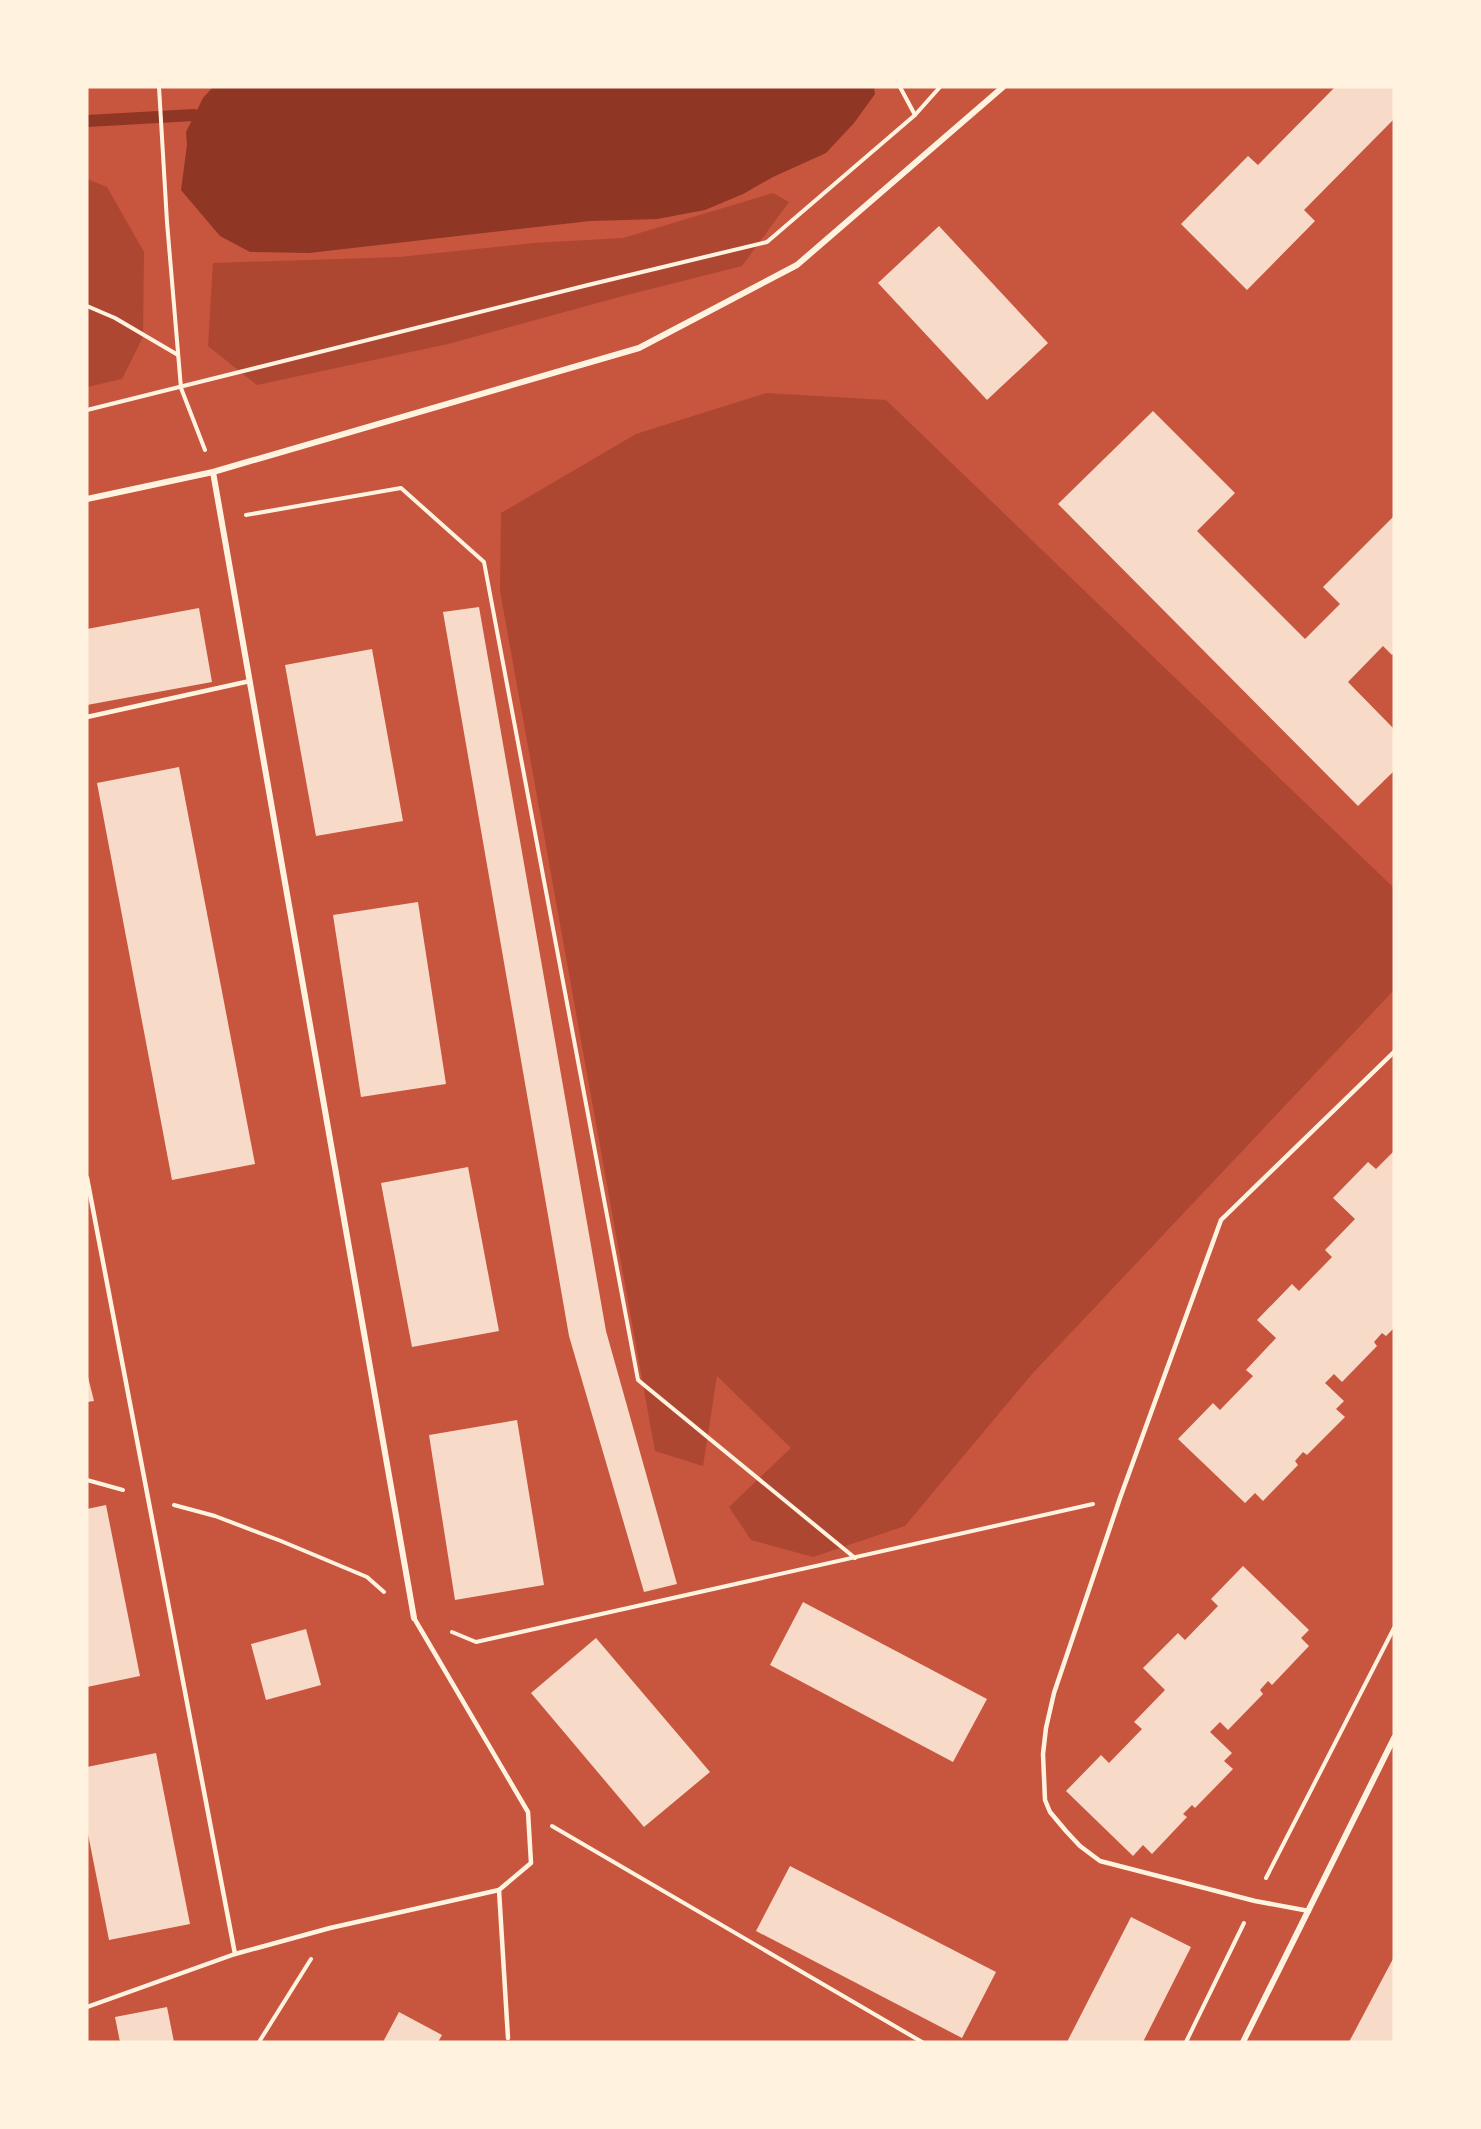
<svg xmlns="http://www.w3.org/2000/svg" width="1481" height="2129" viewBox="0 0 1481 2129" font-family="'Noto Sans',sans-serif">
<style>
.green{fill:#ae4732}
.water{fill:#8f3625}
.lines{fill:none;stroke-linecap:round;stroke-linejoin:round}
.stream{stroke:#8f3625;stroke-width:12}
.building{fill:#f7dbc8}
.path{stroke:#fff3e0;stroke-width:4}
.service{stroke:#fff3e0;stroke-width:4.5}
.minor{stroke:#fff3e0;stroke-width:6}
</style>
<rect width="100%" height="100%" fill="#c8553d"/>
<g class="green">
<path d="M87,179L107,187L144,252L143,337L122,379L87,387Z"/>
<path d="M773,193L789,202L742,266L623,296L448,344L257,385L208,346L213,263L399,257L534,243L623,238Z"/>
<path d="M766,393L886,400L1394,888V990L1032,1374L905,1526L813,1557L751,1540L729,1507L791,1448L717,1376L703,1466L655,1451L500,591L501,513L636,434Z"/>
</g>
<path class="water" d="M213,87H874L875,94L854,123L826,153L773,177L743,194L705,210L657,219L590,221L309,253L250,252L220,236L181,190L187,145L186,132L203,98Z"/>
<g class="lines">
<path class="stream" d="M87,121L194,115"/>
</g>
<g class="building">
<path d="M1335,87H1394V119L1304,210L1315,221L1247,290L1181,224L1248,156L1258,165Z"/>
<path d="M939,226L1048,343L987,400L878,283Z"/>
<path d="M1153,411L1235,493L1197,531L1305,639L1340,604L1323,587L1394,516V653L1392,655L1383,646L1348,682L1394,729V771L1358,806L1058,504Z"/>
<path d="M479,607L606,1331L677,1584L644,1592L569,1336L443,612Z"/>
<path d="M199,608L212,682L87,705V629Z"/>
<path d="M372,649L403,821L316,836L285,665Z"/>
<path d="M179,767L255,1164L172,1180L97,783Z"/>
<path d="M418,902L446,1084L361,1097L333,915Z"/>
<path d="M1394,1151V1328L1386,1336L1382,1333L1374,1342L1377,1346L1342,1382L1334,1374L1325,1383L1344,1401L1336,1409L1345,1417L1307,1455L1303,1452L1295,1461L1298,1465L1263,1501L1255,1493L1245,1503L1178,1439L1213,1403L1220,1410L1253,1376L1246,1370L1276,1338L1257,1320L1292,1284L1299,1291L1332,1257L1325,1250L1355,1219L1333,1198L1368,1162L1376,1169Z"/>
<path d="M468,1167L499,1331L412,1347L381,1183Z"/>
<path d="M87,1373L94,1401L87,1402Z"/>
<path d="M517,1420L544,1585L455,1600L429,1435Z"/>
<path d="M106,1505L140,1676L87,1687V1509Z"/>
<path d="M1243,1566L1309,1630L1301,1638L1309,1646L1272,1685L1268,1681L1260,1690L1263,1694L1228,1730L1220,1722L1210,1732L1232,1753L1224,1761L1233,1769L1195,1808L1192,1805L1183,1814L1187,1817L1152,1854L1143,1845L1133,1856L1066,1791L1101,1755L1109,1763L1142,1729L1134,1722L1165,1690L1143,1668L1178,1633L1185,1640L1218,1606L1211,1599Z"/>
<path d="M803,1602L987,1699L953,1762L770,1665Z"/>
<path d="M306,1629L321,1685L266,1700L251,1644Z"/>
<path d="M596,1638L710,1772L644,1827L531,1693Z"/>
<path d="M156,1753L190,1924L109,1940L87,1829V1767Z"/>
<path d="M790,1866L996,1972L962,2038L756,1931Z"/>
<path d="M1131,1917L1191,1947L1143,2042H1067Z"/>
<path d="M1394,1957V2042H1349Z"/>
<path d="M167,2007L174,2042H120L115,2017Z"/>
<path d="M399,2012L442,2035L438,2042H383Z"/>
</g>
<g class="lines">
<g class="path">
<path d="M159,87L167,222L181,388L205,450"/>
<path d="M900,87L915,115"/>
<path d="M87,306L115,318L178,355"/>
<path d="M87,410L588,285L767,242L915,115L940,87"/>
<path d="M246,515L401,488L484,562L638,1380L855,1558"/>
<path d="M87,1480L123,1490"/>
<path d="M174,1505L215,1516L281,1541L367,1577L384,1592"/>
<path d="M452,1632L476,1642L1093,1504"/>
<path d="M552,1826L922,2042"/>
<path d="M1266,1878L1394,1628"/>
<path d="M259,2042L311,1959"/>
<path d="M1186,2042L1244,1923"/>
</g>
<g class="service">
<path d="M87,717L250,681"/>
<path d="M87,1178L235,1954"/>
<path d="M499,1890L508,2038"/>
<path d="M1309,1911L1255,1901L1100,1861L1080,1846L1066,1831L1050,1812L1045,1800L1043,1754L1046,1728L1054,1693L1120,1498L1221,1220L1394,1052"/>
<path d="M87,2007L235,1954L330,1928L499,1890L531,1863L528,1812L414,1618"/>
</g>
<g class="minor">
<path d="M213,472L414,1618"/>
<path d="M87,499L213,472L639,348L797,265L1003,87"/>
<path d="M1243,2042L1394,1738"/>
</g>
</g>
<rect width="1481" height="2129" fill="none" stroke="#fff3e0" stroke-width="177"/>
</svg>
